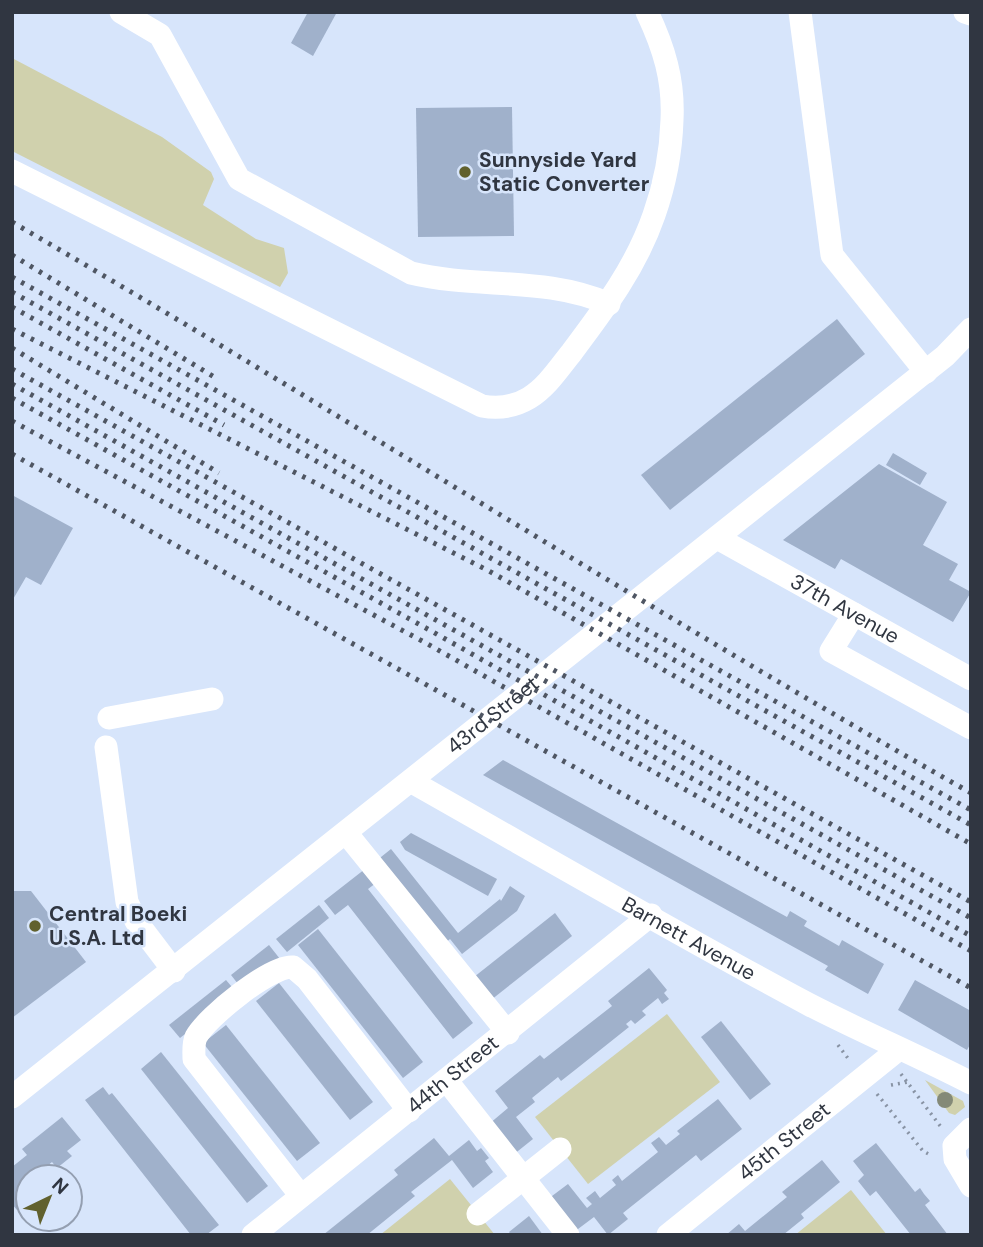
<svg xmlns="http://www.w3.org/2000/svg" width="983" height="1247" viewBox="0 0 983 1247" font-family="'DM Sans',sans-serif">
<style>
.green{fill:#d0d1ad}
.building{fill:#a0b1cb}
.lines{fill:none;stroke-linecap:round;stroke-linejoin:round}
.path{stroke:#8893a4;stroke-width:3.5;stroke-dasharray:2 5;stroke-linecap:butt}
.minor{stroke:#fff;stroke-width:23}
.rail{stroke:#4f5663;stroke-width:5;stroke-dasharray:3.5 7;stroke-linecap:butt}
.tree{fill:#848a78}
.poi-dot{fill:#61612e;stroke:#d7e5fb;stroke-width:2.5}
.labels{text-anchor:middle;stroke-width:5;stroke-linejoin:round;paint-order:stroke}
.poi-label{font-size:21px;font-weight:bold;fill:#303641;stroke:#d7e5fb;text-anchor:start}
.street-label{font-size:21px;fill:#303641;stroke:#d7e5fb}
</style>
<rect width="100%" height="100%" fill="#d7e5fb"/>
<g class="green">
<path d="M12,58L162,137L211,172L214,179L203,205L256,239L284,248L288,273L280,287L12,151Z"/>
<path d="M667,1014L720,1082L588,1184L535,1117Z"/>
<path d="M925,1080L963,1101L965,1107L955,1115L949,1113Z"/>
<path d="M450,1179L495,1235H380Z"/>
<path d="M851,1190L887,1235H795Z"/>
</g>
<g class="building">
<path d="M308,12H337L313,56L291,43Z"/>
<path d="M512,107L514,236L418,237L416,108Z"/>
<path d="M837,319L865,354L670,510L641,475Z"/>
<path d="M893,453L927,473L920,485L886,465Z"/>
<path d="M879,464L947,502L923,545L958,564L949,580L971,592L953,622L841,559L835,569L783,540Z"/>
<path d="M12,495L73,528L41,585L26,577L12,601Z"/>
<path d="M503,760L787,917L790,911L807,921L804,926L839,946L842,940L884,964L868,994L825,970L828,966L483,775Z"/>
<path d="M411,833L497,879L488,896L405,850L400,842Z"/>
<path d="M391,849L458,933L500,899L501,901L510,886L525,896L517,911L462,954L450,939L443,945L376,861Z"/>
<path d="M365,869L376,883L368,889L473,1023L453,1039L348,905L335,915L324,901Z"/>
<path d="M12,891H31L86,962L12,1018Z"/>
<path d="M319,905L329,918L287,952L276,939Z"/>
<path d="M555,913L572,936L491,1000L474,977Z"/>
<path d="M318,929L423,1062L403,1078L298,945Z"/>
<path d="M269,945L280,959L242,989L231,975Z"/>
<path d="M649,968L667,990L664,993L669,999L662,1004L658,998L642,1011L646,1015L635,1024L631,1020L626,1024L629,1027L575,1070L561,1081L558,1077L532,1098L535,1102L516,1117L533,1139L513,1155L489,1124L508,1108L495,1091L540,1055L544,1059L612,1006L608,1001Z"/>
<path d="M226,980L237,993L180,1038L169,1025Z"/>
<path d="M915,980L971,1011V1043L967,1050L898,1010Z"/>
<path d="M279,983L373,1102L350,1120L256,1001Z"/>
<path d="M721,1021L771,1084L750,1100L701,1037Z"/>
<path d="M226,1025L320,1143L297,1161L203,1043Z"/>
<path d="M161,1052L268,1186L247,1203L141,1069Z"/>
<path d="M103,1087L109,1095L112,1093L219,1225L206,1235H191L85,1100Z"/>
<path d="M718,1099L742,1129L701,1161L696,1155L623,1213L628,1219L608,1235L594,1217L574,1232L548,1199L568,1184L587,1208L592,1204L586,1198L595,1191L600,1198L616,1185L612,1180L618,1175L622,1181L658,1152L651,1143L659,1137L666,1145L680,1134L677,1131Z"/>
<path d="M62,1117L81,1140L67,1151L72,1156L57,1168L52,1162L40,1172L44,1177H28V1201L17,1210L12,1204V1167L27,1155L22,1149Z"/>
<path d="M434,1138L449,1156L469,1140L477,1151L481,1148L489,1158L485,1161L493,1172L473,1188L452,1160L411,1192L415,1196L367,1235H323L398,1175L394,1170Z"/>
<path d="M876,1143L915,1192L920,1188L924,1194L930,1201L925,1205L948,1235H911L876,1191L870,1196L858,1181L864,1175L853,1161Z"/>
<path d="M822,1160L840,1182L801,1214L804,1218L783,1235H726L739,1224L745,1231L787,1197L782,1192Z"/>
<path d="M529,1216L543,1235H511L509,1232Z"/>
</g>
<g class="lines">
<g class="path">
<path d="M838,1045L850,1061"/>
<path d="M901,1074L941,1127L943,1126"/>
<path d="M891,1085L908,1082"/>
<path d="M877,1094L923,1151L932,1156"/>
</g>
<g class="minor">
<path d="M121,12L160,35L239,179L411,273C477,289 545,276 609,304"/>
<path d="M800,12L832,255L926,372"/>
<path d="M965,12L971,14"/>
<path d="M12,171L482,406C498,409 514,407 529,398C547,387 559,368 572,352C605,308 636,267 654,215C665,184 671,152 672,120C674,80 664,48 647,12"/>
<path id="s1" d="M719,539L971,679"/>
<path d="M854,614L831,651L971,728"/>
<path d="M109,718L212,699"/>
<path d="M106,747L127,902L136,921L174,971"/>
<path id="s2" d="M412,782C543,856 675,933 808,1004C862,1032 917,1055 971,1083"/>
<path d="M347,834L508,1033"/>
<path d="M447,1081L568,1235"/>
<path id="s3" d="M12,1097L945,356L971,329"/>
<path d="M971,1129L954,1146L955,1159L971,1186"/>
<path d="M301,1196L194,1059C194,1051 193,1044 196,1037C207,1017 271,965 293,967L307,979L409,1111"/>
<path d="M478,1214L560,1149"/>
<path id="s4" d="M253,1235L651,915"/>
<path id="s5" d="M668,1235L899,1049"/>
</g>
<g class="rail">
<path d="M12,222C334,409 647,610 971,793"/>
<path d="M12,255L216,378"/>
<path d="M12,277L971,810"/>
<path d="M12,292L971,825"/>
<path d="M12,307L224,425"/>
<path d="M12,329L489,571L971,844"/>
<path d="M12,348L219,473"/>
<path d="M12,369L971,902"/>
<path d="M12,384L971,918"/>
<path d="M12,398L433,632L971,936"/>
<path d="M12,421L424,642L971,951"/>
<path d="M12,454L971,988"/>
</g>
</g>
<circle class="tree" cx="945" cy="1100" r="8"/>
<g class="poi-dot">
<circle cx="465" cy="172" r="7"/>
<circle cx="35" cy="926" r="7"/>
</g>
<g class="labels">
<g class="poi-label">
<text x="479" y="167">Sunnyside Yard<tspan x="479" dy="24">Static Converter</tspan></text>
<text x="49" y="921">Central Boeki<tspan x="49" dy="24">U.S.A. Ltd</tspan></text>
</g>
<g class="street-label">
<text dy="7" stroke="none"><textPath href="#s1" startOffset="144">37th Avenue</textPath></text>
<text dy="7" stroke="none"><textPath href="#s3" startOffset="614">43rd Street</textPath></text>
<text dy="7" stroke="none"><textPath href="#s2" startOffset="318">Barnett Avenue</textPath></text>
<text dy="7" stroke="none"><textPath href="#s4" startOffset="256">44th Street</textPath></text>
<text dy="7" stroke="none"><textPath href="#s5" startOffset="149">45th Street</textPath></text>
</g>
</g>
<rect width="983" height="1247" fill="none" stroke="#303641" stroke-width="28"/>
<g transform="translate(49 1198) rotate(43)"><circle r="33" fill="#d7e5fb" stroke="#949fb1" stroke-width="2"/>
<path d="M0-5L12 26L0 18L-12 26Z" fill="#61612e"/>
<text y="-10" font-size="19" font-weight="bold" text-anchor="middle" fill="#303641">N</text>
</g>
</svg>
